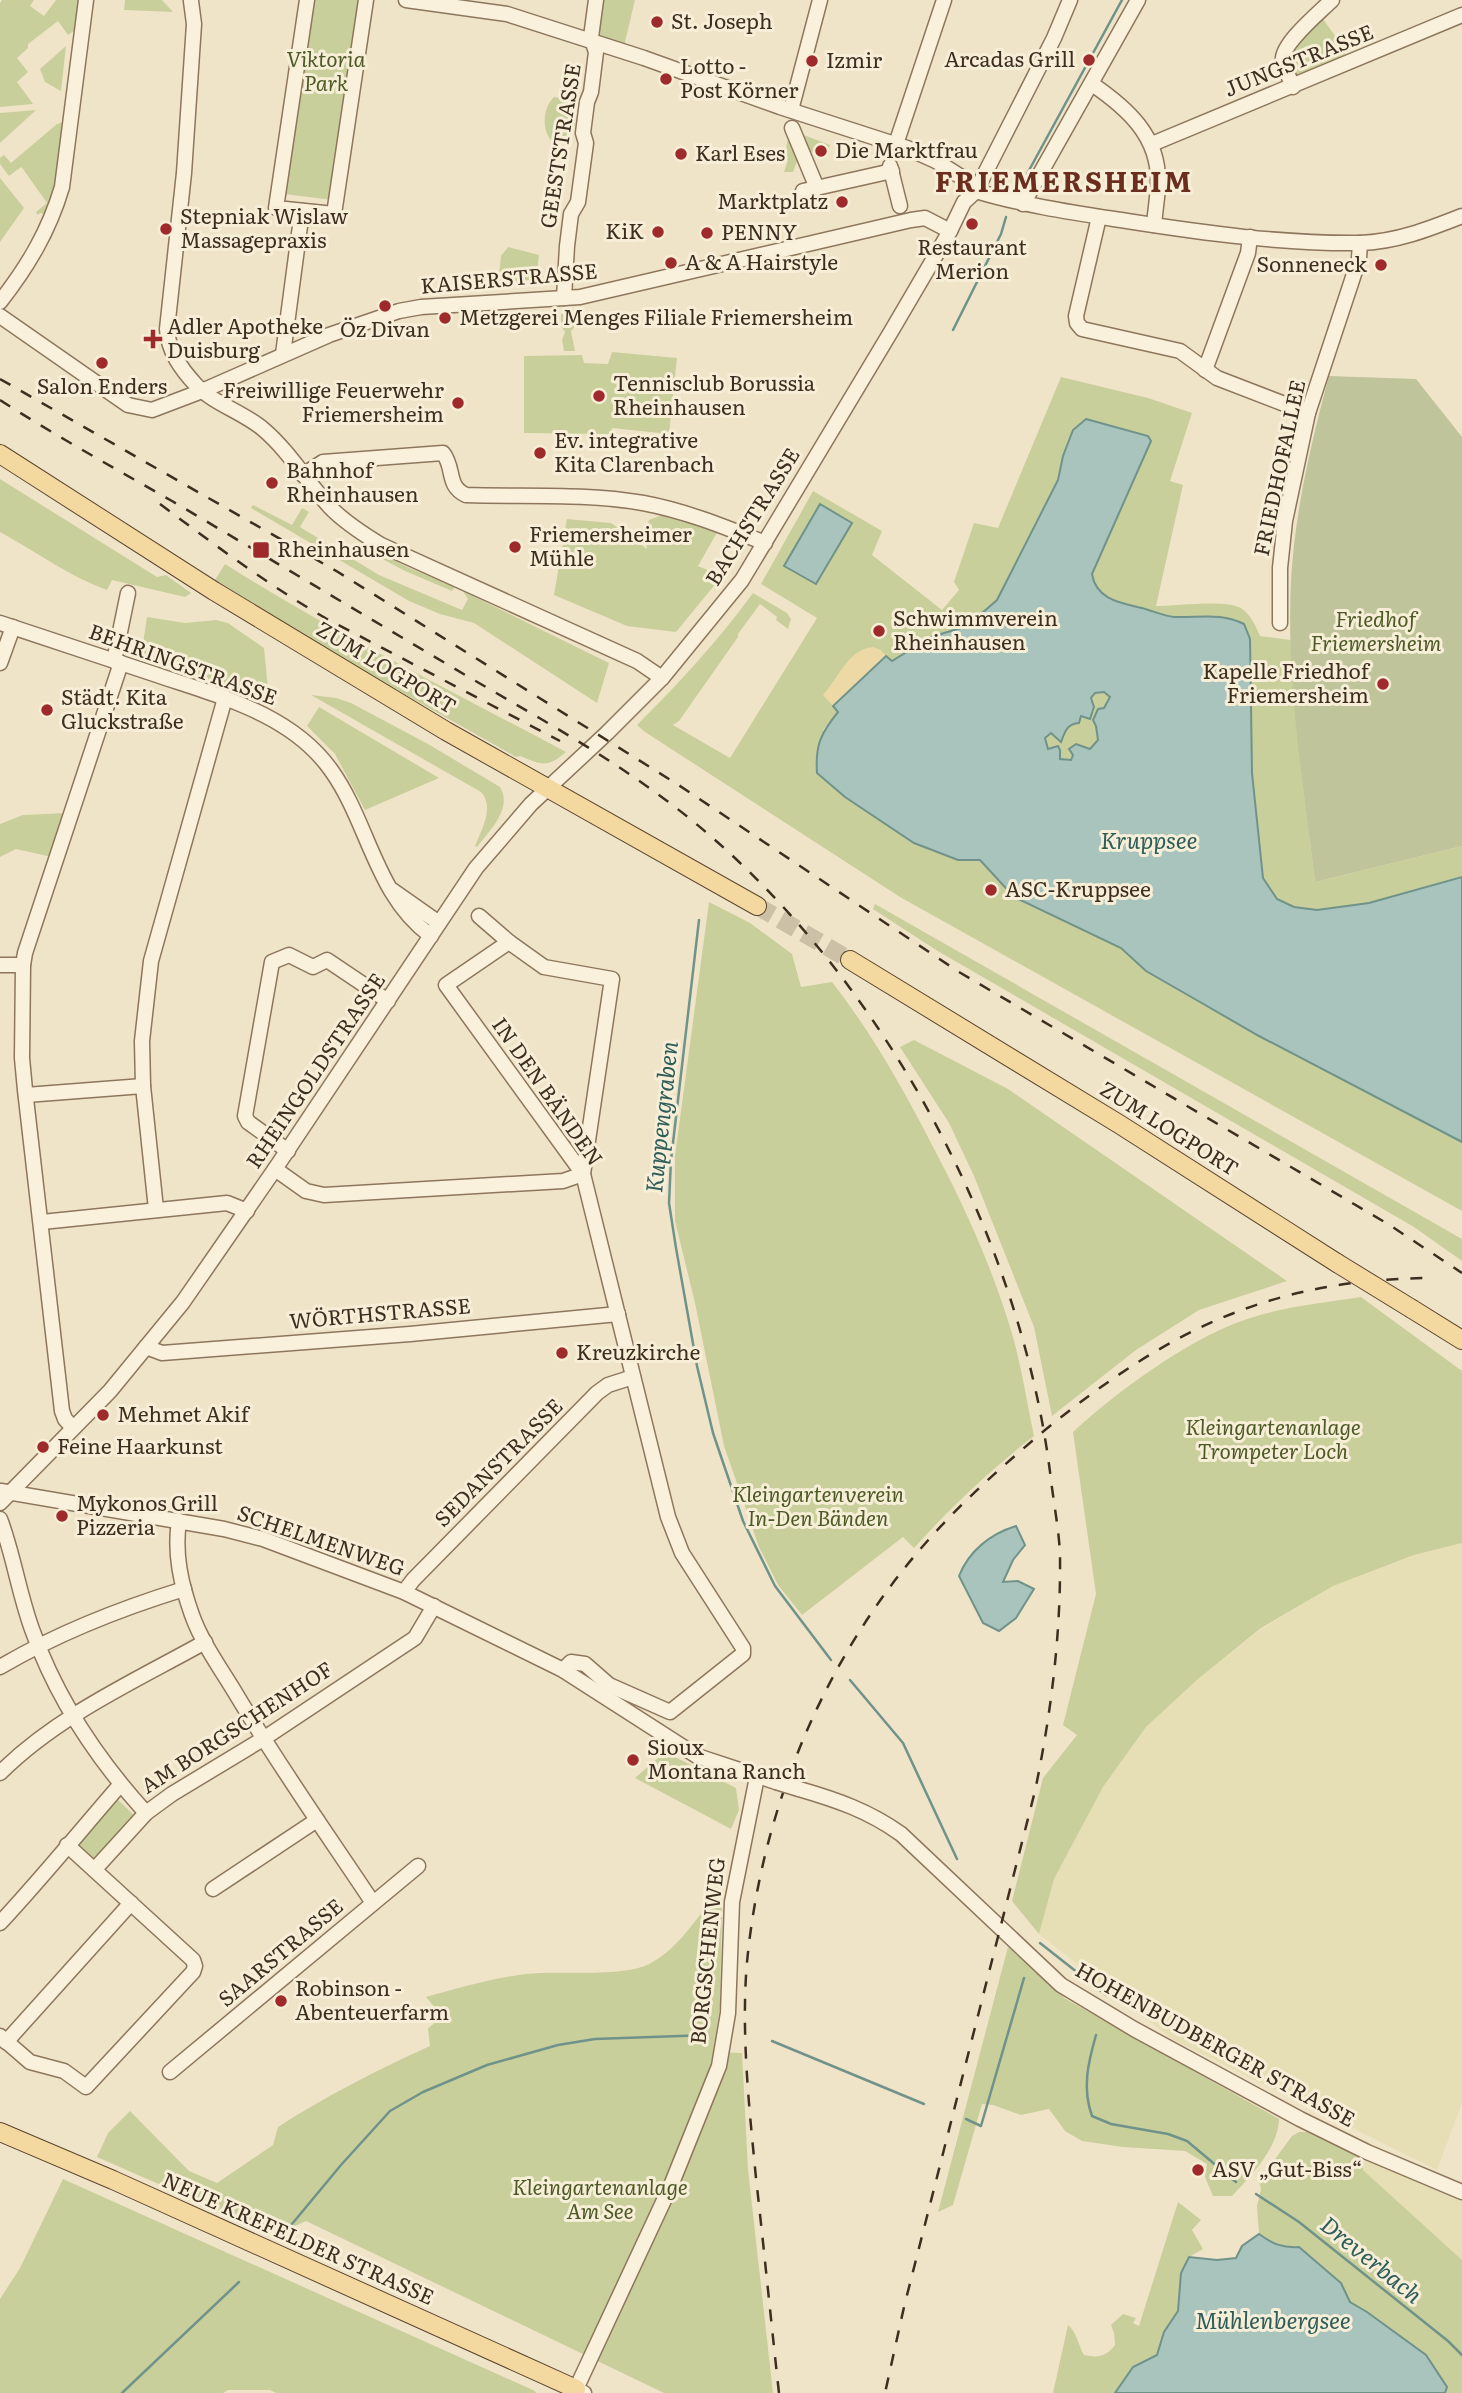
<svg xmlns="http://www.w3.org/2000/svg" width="1462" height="2393" viewBox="0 0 1462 2393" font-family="Literata,serif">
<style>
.farmland{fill:#e6deb5}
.green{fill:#c9cf9b}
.sand{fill:#ecd9a5}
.cemetery{fill:#bfc49a}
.water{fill:#a9c4bc;stroke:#6f938a;stroke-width:2;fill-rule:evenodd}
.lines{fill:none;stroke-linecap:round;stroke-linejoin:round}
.stream{stroke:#6f938a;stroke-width:2.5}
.major-tunnel{stroke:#ccc0a6;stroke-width:18;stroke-dasharray:18 9;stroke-linecap:butt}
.minor-casing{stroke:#8d765c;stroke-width:17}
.major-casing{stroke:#5b4430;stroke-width:20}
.minor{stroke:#faf1dc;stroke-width:14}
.major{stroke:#f3d9a0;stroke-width:18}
.rail{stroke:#3d2e20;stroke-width:2.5;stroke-dasharray:12 12;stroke-linecap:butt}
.minor-bridge-casing{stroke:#8d765c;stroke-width:17;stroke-linecap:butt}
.major-bridge-casing{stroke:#5b4430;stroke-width:20;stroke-linecap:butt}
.minor-bridge{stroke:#faf1dc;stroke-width:14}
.major-bridge{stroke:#f3d9a0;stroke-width:18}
.poi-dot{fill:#9e2a2b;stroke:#f7eed8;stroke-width:2.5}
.labels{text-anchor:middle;stroke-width:6;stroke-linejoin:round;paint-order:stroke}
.poi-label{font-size:21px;fill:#3d2e20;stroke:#f7eed8;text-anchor:start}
.park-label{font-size:21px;font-style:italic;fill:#4d5a26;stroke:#f7eed8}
.street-label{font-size:21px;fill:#3d2e20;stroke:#f7eed8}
.water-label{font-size:23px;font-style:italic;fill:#2f5d5a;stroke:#f7eed8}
.district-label{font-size:28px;font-weight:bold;letter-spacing:2px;fill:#6b2e1e;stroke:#f7eed8}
</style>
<rect width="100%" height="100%" fill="#f0e4c8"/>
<g class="farmland">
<path d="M1462,1543V2103L1437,2170L1172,2039L1039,1934L1054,1879L1103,1787L1146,1727L1198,1679L1261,1629L1333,1586L1415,1555Z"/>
<path d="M1363,2159L1462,2198V2260L1363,2170Z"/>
</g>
<g class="green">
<path d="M2,0H34L30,6L44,16L56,0H78L75,30L68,35L58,21L28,44V48L17,58L28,72L17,82L33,104L0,107V3Z"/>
<path d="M125,0H162L173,12L124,10Z"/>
<path d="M310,0H361L333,200L284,194Z"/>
<path d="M599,0H635L624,46L595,37Z"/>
<path d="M1323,19L1343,47L1346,57L1297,76L1290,59L1291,52Z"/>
<path d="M66,46L61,91L45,82L40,69Z"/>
<path d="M554,97L562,98L572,102C579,121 576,140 554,143C541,133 542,108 554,97Z"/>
<path d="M36,110L0,143V113Z"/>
<path d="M64,122L56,185L46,215L40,213L38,215L36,212L47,203L23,169L21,167L9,176L0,164V158L4,155L11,163L57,124Z"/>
<path d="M801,134L830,145L828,150L819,155L809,151Z"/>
<path d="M788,138L793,140L799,156L793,172H784L788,160L784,159Z"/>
<path d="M0,178L24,208L0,242Z"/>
<path d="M508,247L539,255L536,279L498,284L501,256Z"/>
<path d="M561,314H569L574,322V328L571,331L575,351H564L562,340L565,332L561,326Z"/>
<path d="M612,352L677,358L669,434L612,428L611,434L524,433V356L582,355L584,363L608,364Z"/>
<path d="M1061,377L1148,398L1192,413L1170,481L1183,485L1156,606C1176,606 1225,599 1241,608C1250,614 1256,626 1260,636L1291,640L1301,770L1315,882L1462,846V876L1369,903L1317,910L1294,907L1277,899L1263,878L1252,773L1250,639L1244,624C1221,612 1199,618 1174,617C1164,616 1153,611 1143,608C1122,603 1096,600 1092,574L1151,441L1063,456L1058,479L997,600L967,626L931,637L892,661L886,656L833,706L838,711L823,730L958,860L980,859L1014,897L1121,948L1146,971L1259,1036L1462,1142V1211L900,897L645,732L637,725C679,683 718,641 753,593L787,613L791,619L788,629L776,620L777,617L760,604L738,634V637L679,721L673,725L730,758L817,618L761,584L813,491L882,531L872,555L942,610L959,590L954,582L974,523L998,528Z"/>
<path d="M0,479L157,577L166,575L191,593L185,597L112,580L107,590C70,577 35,551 0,532Z"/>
<path d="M253,505L292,525L302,508L309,512L300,527L379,575L462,610L468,599L463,591L609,663L597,703L474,623L440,614L409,601L251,508Z"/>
<path d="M665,514L719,529L698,566L722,576L676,632L627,626L554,595L567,519L611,523L647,549L645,535L649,520Z"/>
<path d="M363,544L407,567L455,587L452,591L405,571L360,547Z"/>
<path d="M225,564C335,634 452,691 566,752C548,768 542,765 520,756L516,757L342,659L215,580Z"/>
<path d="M147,617L185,623L216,620L228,623L264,648L268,689H232L141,657Z"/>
<path d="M1095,692H1104L1110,696L1096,726L1098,739L1090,749L1073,755L1071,761L1060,759V750L1058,746L1047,750L1045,738C1052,732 1060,733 1067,728C1077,721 1082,715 1094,712L1091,699Z"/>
<path d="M311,695L336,698L351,703L428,744L500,787C513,808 490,830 477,847L475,846C481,830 495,808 481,792Z"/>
<path d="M319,707L439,778L365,810L335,754L307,726Z"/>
<path d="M67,813L52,857L16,849L0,857V824L23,815Z"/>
<path d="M709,902L750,923L792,954L801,987L832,982C871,1032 901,1085 930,1141C963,1203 993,1268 1013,1337C1022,1369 1027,1403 1034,1436C990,1470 951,1507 914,1548L903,1537L802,1615L778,1585L759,1547L724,1446L695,1303L675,1221V1156Z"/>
<path d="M875,904L1462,1239V1261L1414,1227L936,950L873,909Z"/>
<path d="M914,1040L1008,1089L1287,1281L1199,1310L1136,1350L1052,1416L1034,1327L974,1176L949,1123L900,1047Z"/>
<path d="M1361,1297L1462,1371V1543L1414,1555L1333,1586L1261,1628L1198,1679L1146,1727L1103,1787L1054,1879L1039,1934L1012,1901L1043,1778L1077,1735L1063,1725L1096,1594L1073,1432C1121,1388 1197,1332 1260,1315C1292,1306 1327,1302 1361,1297Z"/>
<path d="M665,1752L736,1788L739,1810L731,1829L635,1778Z"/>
<path d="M117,1799L136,1817L94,1864L75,1846Z"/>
<path d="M706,1907L722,1908L720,2006L713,2052L742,2053L748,2169L773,2393H664L306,2221L275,2235L97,2157L108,2133L130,2111L189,2171L217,2183L273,2145L278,2127C326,2096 377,2070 430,2046L428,2028L439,2020L437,2010L426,1997C459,1988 492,1978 526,1974C560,1970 621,1978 649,1964C673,1952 690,1928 706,1907Z"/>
<path d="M1008,1947L1056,1985L1064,1998L1279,2119C1278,2149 1251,2175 1232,2196H1213L1205,2177L1207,2164L1185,2151L1123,2147L1082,2141L1065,2131L1049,2109L1021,2115L993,2105L982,2104L953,2205L938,2212Z"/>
<path d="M1299,2132H1307L1363,2159V2170L1462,2260V2393H1445L1446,2387L1393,2331L1350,2302L1341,2283L1300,2247C1282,2248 1274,2244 1259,2234L1257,2206L1261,2189L1259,2181L1292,2136Z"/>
<path d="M63,2179L535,2391L536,2393H276L270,2390H228L223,2393H0V2299L20,2268Z"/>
<path d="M1178,2202L1201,2220L1192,2230L1203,2249L1189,2257L1181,2273L1178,2311L1164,2332L1157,2355L1133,2367L1115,2393H1053L1068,2325C1077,2332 1078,2345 1084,2355C1098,2358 1106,2357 1115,2345L1114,2333L1111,2325L1123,2314L1136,2318L1133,2323L1139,2326Z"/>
</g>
<path class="sand" d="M873,647L881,650L886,656L833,706L823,695C838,679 848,649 873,647Z"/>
<path class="cemetery" d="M1329,376L1416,379L1462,437V846L1315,882C1303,783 1286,681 1291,580C1295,511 1311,443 1329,376Z"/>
<g class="water">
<path d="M1086,419L1148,436L1151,441L1092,574C1096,600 1122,603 1142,608C1153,611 1164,616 1174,617C1199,618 1221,612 1244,624L1250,639L1252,773L1263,878L1277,899L1294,907L1317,910L1369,903L1462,877V1142L1259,1036L1193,998L1146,971L1121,948L1014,897L980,860H958L914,843L845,797L817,773C815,745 821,733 838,712L833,706L886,656L892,661L931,637L967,626L997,600L1058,480L1063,456L1073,430ZM1104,692L1110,697L1104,708L1098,709L1093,720L1096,726L1098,740L1090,749L1076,744L1069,749L1073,755L1071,760L1060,759V750L1058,746L1048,749L1045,738L1051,733L1061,742C1065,731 1067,724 1079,723L1081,716L1090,719L1094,707L1091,698L1095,693Z"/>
<path d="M820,504L852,523L816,584L784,566Z"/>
<path d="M1016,1526L1025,1545L1013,1560L1003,1582L1018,1581L1034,1589L1016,1618L999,1631L983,1623L959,1576C969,1551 990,1534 1016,1526Z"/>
<path d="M1259,2234C1273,2244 1282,2248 1299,2247L1341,2283L1350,2302L1367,2312L1426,2355L1447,2387L1445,2393H1115L1133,2367L1157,2355L1164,2332L1178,2311L1181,2273L1189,2257L1217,2260L1236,2258L1242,2246Z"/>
</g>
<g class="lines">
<g class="stream">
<path d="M1027,174L1122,0"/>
<path d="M953,330L1001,234L1006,217"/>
<path d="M699,920L671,1160L669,1203L676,1248L697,1366L713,1433L743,1521L775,1586L831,1660"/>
<path d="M850,1680L903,1743L957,1859"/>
<path d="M1040,1943L1106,1995"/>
<path d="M1096,2035C1088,2063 1082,2088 1092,2116L1111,2124L1168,2134L1187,2141L1236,2182"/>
<path d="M772,2041L924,2104"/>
<path d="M966,2119L981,2126L1024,1978"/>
<path d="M1256,2194L1299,2222L1448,2341L1462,2355"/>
<path d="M287,2230L341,2165L390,2111L423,2092L487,2065L558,2045L595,2039L708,2035"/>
<path d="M122,2393L239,2282"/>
</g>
<path class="major-tunnel" d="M757,906L850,960"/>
<defs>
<g id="minor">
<path d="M307,0L276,208L334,214L366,0"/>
<path d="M406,0L507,14L644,58L780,107L907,148L936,161L966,180L976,191"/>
<path d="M191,1L194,24L184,173L167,329C168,351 181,369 196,385C214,404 243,412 263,429C289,451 307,482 330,507C344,522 363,534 381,545L637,661L662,678"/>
<path d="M1092,84C1127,108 1159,136 1158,182C1158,196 1155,211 1154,225"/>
<path d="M1293,87C1290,78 1284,69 1283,60C1281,44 1320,12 1332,0"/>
<path d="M791,110L820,0"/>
<path d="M792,128L817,188"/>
<path d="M896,144L944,0"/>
<path d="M1152,144L1462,15"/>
<path d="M890,166L900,206"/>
<path d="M803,191L892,171"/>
<path d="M976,191C1026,206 1076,213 1127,221C1204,233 1283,244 1360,243C1396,242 1429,229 1462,216"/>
<path d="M1023,204L1138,0"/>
<path d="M1099,217L1076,316L1077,323L1082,329L1180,351L1217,378L1308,413"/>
<path d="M564,298L567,246L571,214L578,202L586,143L583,133L587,102L591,92L596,52L591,37L596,0"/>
<path d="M0,302C28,266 49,231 62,187L86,0"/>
<path d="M0,316L128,405L152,410L202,391L329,335L399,311L421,307L580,297L911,220L925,218L950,231"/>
<path d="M283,354L302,211"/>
<path d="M1205,370L1248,253L1250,237"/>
<path d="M303,475L323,462L443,453C455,468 446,486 466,495C524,497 585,493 643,503C686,511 725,527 765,543"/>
<path d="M0,623C50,640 101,656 151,673C214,695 290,712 331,770C369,823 375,895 431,936"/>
<path d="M1280,623V568L1285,521L1308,413L1359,259L1360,243"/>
<path d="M114,661L128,593"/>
<path d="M0,663L13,627"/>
<path d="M392,890L439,923"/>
<path d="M509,942L446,985L583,1174L668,1517L682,1553L743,1648V1654L670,1712L609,1685L585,1664L571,1662L563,1670"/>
<path d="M0,965H23"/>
<path d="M26,1095L143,1086"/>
<path d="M288,1151L248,1122L245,1116L272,962L289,955L313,967L327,960L388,1001"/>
<path d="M275,1169L306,1191L324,1195L563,1181L583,1174L612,979L544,967L509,942L479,916"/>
<path d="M156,1209L143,1086L142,1041L151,961L225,698"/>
<path d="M42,1222L227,1203L247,1211"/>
<path d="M146,1347L162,1353L410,1334L618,1314"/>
<path d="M73,1428L65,1419L62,1411L25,1090L22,1058L23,965L25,953L121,663"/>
<path d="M1,1491L224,1529L263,1539L404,1592L563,1670L697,1756L776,1782"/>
<path d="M0,1503L110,1391L183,1302L275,1169L476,868L531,804L607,733L662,678L742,580L892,330L950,231L964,202L976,191L1054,38L1070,0"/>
<path d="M0,1519C14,1556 19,1595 33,1632C57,1699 98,1760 146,1813"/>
<path d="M179,1521C174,1554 181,1584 192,1615C202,1643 221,1669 236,1694C279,1766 327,1834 373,1903"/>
<path d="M404,1592L413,1580L597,1393L608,1385L633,1377"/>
<path d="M0,1667C58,1633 119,1609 184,1589"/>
<path d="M0,1773C57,1716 135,1681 205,1642"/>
<path d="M799,1789C837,1800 869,1811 901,1834L1061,1985L1134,2029L1300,2119L1367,2152L1462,2192"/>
<path d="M95,1869L146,1813L172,1794L263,1739L415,1638L434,1606"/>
<path d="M213,1889L317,1820"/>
<path d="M0,1923C42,1878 80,1831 120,1785"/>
<path d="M0,2036L30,2062L64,2071L86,2087L193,1972L195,1966L193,1960L67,1845"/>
<path d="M6,2042L131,1903"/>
<path d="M170,2072L418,1866"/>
<path d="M584,2393L576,2389L672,2183L719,2066L728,2013L732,1902L757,1777"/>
</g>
<g id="major">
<path d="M0,454L214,591L446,731L757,906"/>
<path d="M850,960L1119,1124L1337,1263"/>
<path d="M1412,1309L1462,1340"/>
<path d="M0,2132L113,2180L576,2389L574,2393"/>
</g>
</defs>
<use href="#minor" class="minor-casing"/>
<use href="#major" class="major-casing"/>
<use href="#minor" class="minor"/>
<use href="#major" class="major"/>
<g class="rail">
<path d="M0,379L338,572L677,784L959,972L1388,1224L1462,1273"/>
<path d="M0,400C56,436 114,468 172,501C265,556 357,611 450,666C526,711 605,753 675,807C874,960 1022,1232 1051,1480C1054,1505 1059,1530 1060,1555C1061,1635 1051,1714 1035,1791L904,2307L885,2393"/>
<path d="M160,504C215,545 268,585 327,619L560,741"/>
<path d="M779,2393C771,2321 764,2249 756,2178C749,2106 741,2033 747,1962C762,1806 826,1653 931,1537C966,1498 1005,1464 1045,1430C1168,1330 1271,1279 1432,1278"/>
</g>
<defs>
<path id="minor-bridge" d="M776,1782L799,1789"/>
<path id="major-bridge" d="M1337,1263L1412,1309"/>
</defs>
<use href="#minor-bridge" class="minor-bridge-casing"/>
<use href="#major-bridge" class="major-bridge-casing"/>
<use href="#minor-bridge" class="minor-bridge"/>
<use href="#major-bridge" class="major-bridge"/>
</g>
<g class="poi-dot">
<circle cx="657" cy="22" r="7"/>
<circle cx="1089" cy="60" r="7"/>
<circle cx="812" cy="61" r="7"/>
<circle cx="666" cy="79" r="7"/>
<circle cx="821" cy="151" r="7"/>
<circle cx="681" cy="154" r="7"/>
<circle cx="842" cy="202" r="7"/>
<circle cx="972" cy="224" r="7"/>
<circle cx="166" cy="229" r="7"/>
<circle cx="658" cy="232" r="7"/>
<circle cx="707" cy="233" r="7"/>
<circle cx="671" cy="263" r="7"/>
<circle cx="1381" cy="265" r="7"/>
<circle cx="385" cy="306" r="7"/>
<circle cx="445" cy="318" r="7"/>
<path d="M149.5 328.5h7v7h7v7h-7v7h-7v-7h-7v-7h7z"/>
<circle cx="102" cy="363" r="7"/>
<circle cx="599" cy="396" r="7"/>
<circle cx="458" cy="403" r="7"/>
<circle cx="540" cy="453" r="7"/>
<circle cx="272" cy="483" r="7"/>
<circle cx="515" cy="547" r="7"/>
<rect x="252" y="541" width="18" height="18" rx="3.5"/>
<circle cx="879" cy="631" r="7"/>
<circle cx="1383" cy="684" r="7"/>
<circle cx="47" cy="710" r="7"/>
<circle cx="991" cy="890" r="7"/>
<circle cx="562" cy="1353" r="7"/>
<circle cx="103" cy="1415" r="7"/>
<circle cx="43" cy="1447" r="7"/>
<circle cx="62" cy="1516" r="7"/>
<circle cx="633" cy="1760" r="7"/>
<circle cx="281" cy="2001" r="7"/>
<circle cx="1198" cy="2170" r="7"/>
</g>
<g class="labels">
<g class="poi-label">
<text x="671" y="29">St. Joseph</text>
<text x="1075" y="67" text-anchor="end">Arcadas Grill</text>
<text x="826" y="68">Izmir</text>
<text x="680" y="74">Lotto -<tspan x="680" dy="24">Post Körner</tspan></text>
<text x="835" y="158">Die Marktfrau</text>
<text x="695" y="161">Karl Eses</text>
<text x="828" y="209" text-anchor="end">Marktplatz</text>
<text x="180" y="224">Stepniak Wislaw<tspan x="180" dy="24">Massagepraxis</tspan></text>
<text x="644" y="239" text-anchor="end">KiK</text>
<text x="721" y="240">PENNY</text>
<text x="972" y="255" text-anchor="middle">Restaurant<tspan x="972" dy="24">Merion</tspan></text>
<text x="685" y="270">A &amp; A Hairstyle</text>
<text x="1367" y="272" text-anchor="end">Sonneneck</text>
<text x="459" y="325">Metzgerei Menges Filiale Friemersheim</text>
<text x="167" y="334">Adler Apotheke<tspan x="167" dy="24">Duisburg</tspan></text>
<text x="385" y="337" text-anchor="middle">Öz Divan</text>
<text x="613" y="391">Tennisclub Borussia<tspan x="613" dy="24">Rheinhausen</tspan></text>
<text x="102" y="394" text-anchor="middle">Salon Enders</text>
<text x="444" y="398" text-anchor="end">Freiwillige Feuerwehr<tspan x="444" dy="24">Friemersheim</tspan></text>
<text x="554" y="448">Ev. integrative<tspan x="554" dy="24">Kita Clarenbach</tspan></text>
<text x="286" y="478">Bahnhof<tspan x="286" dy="24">Rheinhausen</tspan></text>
<text x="529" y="542">Friemersheimer<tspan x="529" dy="24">Mühle</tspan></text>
<text x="277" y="557">Rheinhausen</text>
<text x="893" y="626">Schwimmverein<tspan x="893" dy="24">Rheinhausen</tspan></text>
<text x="1369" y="679" text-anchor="end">Kapelle Friedhof<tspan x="1369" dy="24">Friemersheim</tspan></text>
<text x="61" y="705">Städt. Kita<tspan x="61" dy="24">Gluckstraße</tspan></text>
<text x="1005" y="897">ASC-Kruppsee</text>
<text x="576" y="1360">Kreuzkirche</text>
<text x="117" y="1422">Mehmet Akif</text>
<text x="57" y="1454">Feine Haarkunst</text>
<text x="76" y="1511">Mykonos Grill<tspan x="76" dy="24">Pizzeria</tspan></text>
<text x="647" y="1755">Sioux<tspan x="647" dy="24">Montana Ranch</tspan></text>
<text x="295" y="1996">Robinson -<tspan x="295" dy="24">Abenteuerfarm</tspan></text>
<text x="1212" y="2177">ASV „Gut-Biss“</text>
</g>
<g class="park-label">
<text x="326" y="67">Viktoria<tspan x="326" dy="24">Park</tspan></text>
<text x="1376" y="627">Friedhof<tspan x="1376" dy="24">Friemersheim</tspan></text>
<text x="1273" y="1435">Kleingartenanlage<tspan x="1273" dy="24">Trompeter Loch</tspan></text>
<text x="818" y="1502">Kleingartenverein<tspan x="818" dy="24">In-Den Bänden</tspan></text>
<text x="600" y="2195">Kleingartenanlage<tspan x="600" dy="24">Am See</tspan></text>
</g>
<g class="street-label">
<text transform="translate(1299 61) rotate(-22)" y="7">JUNGSTRASSE</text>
<text transform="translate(561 146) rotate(-81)" y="7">GEESTSTRASSE</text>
<text transform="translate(509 279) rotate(-5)" y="7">KAISERSTRASSE</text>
<text transform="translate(1280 468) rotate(-78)" y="7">FRIEDHOFALLEE</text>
<text transform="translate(753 517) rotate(-58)" y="7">BACHSTRASSE</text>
<text transform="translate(183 665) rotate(20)" y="7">BEHRINGSTRASSE</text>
<text transform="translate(386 668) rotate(31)" y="7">ZUM LOGPORT</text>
<text transform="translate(316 1071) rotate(-56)" y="7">RHEINGOLDSTRASSE</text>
<text transform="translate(547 1092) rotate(55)" y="7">IN DEN BÄNDEN</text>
<text transform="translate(1169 1129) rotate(32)" y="7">ZUM LOGPORT</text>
<text transform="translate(380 1314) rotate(-5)" y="7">WÖRTHSTRASSE</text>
<text transform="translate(499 1463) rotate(-45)" y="7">SEDANSTRASSE</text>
<text transform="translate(321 1541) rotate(19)" y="7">SCHELMENWEG</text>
<text transform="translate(237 1728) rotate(-33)" y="7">AM BORGSCHENHOF</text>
<text transform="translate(708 1951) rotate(-84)" y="7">BORGSCHENWEG</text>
<text transform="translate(281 1953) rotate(-40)" y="7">SAARSTRASSE</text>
<text transform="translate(1215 2045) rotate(29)" y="7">HOHENBUDBERGER STRASSE</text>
<text transform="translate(298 2239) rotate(24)" y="7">NEUE KREFELDER STRASSE</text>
</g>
<g class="water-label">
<text x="1149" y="849">Kruppsee</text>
<text transform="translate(662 1117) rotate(-84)" y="8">Kuppengraben</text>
<text transform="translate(1371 2260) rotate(39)" y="8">Dreverbach</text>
<text x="1273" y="2329">Mühlenbergsee</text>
</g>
<g class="district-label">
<text x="1064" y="192">FRIEMERSHEIM</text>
</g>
</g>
</svg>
